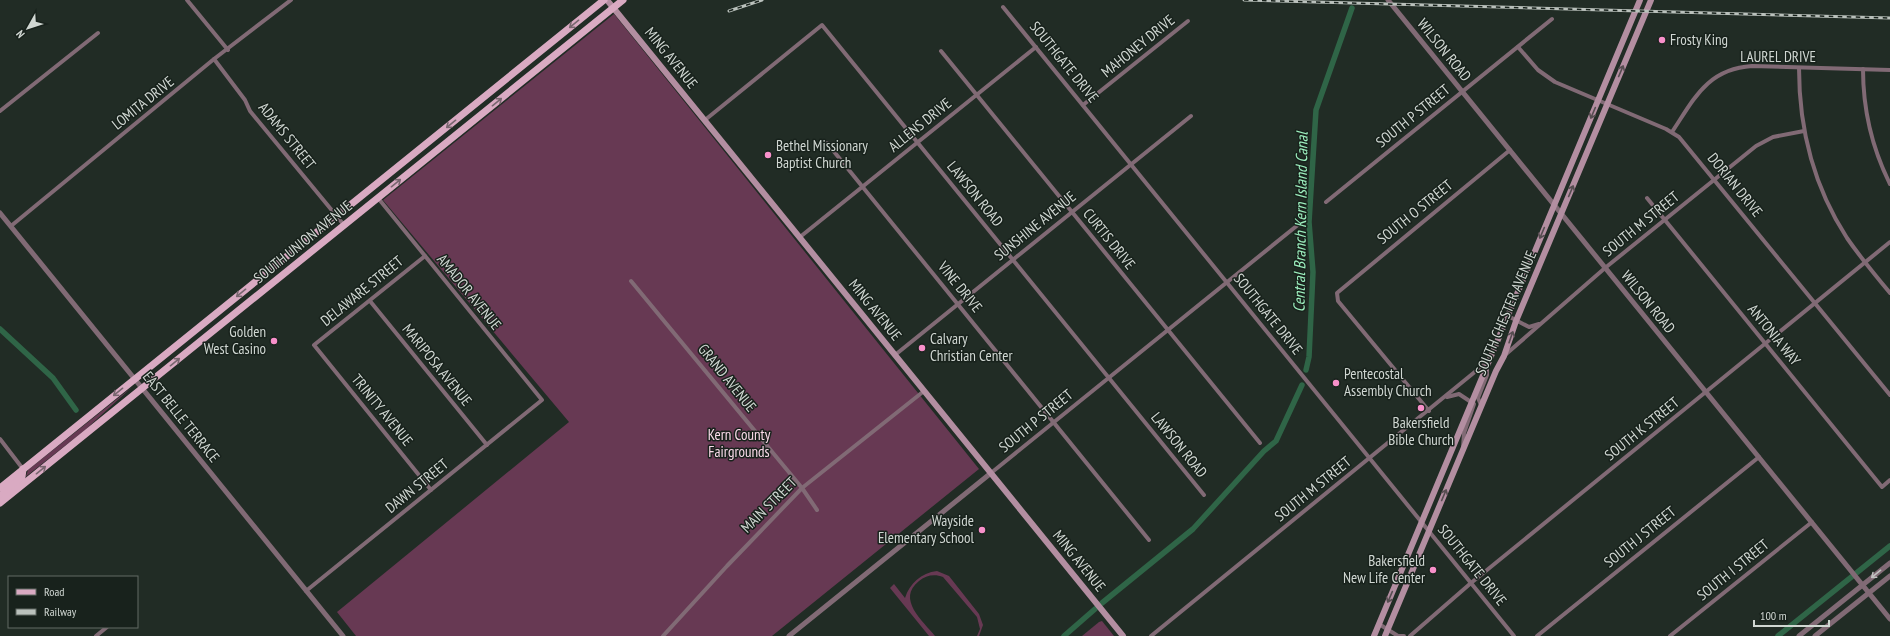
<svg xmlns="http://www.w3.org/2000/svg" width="1890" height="636" viewBox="0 0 1890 636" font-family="'PT Sans Narrow',sans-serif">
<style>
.green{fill:#673953}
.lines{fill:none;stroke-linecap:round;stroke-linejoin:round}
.canal{stroke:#2f6547;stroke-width:5.5}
.minor{stroke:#816a75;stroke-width:4}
.tertiary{stroke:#816a75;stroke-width:5}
.secondary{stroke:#b38ea1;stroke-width:6}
.primary{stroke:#d9aac2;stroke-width:7}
.rail-casing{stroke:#bac1bc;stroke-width:3}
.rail{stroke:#18221c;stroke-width:1.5;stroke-dasharray:4.5;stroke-linecap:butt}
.oneway{stroke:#78666f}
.oneway2{stroke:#564d51}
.oneway3{stroke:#c0c1bf}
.poi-dot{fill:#f890ca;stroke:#18221c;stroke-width:1.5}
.labels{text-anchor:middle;stroke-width:3;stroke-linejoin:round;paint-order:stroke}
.poi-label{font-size:15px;fill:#d0d7d2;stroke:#18221c;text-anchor:start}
.street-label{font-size:15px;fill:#d0d7d2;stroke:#18221c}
.park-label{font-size:15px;fill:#fad9e9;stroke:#18221c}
.water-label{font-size:16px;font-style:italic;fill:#9df0bf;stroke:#18221c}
</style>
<rect width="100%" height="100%" fill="#212c25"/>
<g class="green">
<path d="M614,14L979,469L772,636H356L337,612L569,422L383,200Z"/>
<path d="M132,387L85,430L19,482L26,476L28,470Z"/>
<path d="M937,571L949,576L979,614L983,625L979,636H977L980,629L977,617L943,577C935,574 926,575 919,581C896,599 923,621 935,636H929L890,588L894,584L905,598C910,583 921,573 937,571Z"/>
<path d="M1102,621L1114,636H1082L1099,622Z"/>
</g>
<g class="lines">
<g class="canal">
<path d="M0,329L53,378L76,410"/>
<path d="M1306,370L1309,357L1313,272L1309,222L1316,110L1352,8"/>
<path d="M1102,603L1193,529L1264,451L1276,441L1302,385"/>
<path d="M1064,636L1095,609"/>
<path d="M1778,636L1890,546"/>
</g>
<g class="minor">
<path d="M187,0L228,50"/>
<path d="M1003,7L1514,636"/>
<path d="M1518,47L1538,70L1555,82L1666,129L1679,137L1890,395"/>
<path d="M941,51L1260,443"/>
<path d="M214,59L245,100L250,111L344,225"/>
<path d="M1799,68C1799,128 1814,187 1847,238C1860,257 1875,275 1890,293"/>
<path d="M1863,69C1863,110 1872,148 1890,184"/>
<path d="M1083,105L1188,21"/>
<path d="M0,111L98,33"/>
<path d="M705,120L822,25L1204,495"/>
<path d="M1672,132C1694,99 1707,69 1752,66L1890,70"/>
<path d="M827,143L1149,540"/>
<path d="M1647,198L1882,487L1890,480"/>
<path d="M1326,202L1552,19"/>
<path d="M11,226L214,59L291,0"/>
<path d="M800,237L1036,47"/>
<path d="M425,256L314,345L431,490"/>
<path d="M631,281L802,488L817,510"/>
<path d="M370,301L487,445"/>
<path d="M1508,316L1529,327L1539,324"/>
<path d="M895,355L1191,116"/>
<path d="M1505,355L1605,268L1756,146L1773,137L1804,131"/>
<path d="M1447,397L1459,394L1474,404L1464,433L1463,448"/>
<path d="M1481,405L1478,398L1487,375V367"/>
<path d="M1429,411L1338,301L1337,293L1510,150"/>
<path d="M0,439L23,469"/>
<path d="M991,473L1299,224"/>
<path d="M306,591L542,400L378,198"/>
<path d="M1379,624L1398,636H1404"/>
<path d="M96,636L107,627"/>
<path d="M663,636L727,566L802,488L924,391"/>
<path d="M1151,636L1487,362"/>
<path d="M1410,636L1471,583L1890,242"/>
<path d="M1537,636L1759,457"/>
<path d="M1670,636L1812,522"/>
</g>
<g class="tertiary">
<path d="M1388,0L1890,619"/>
<path d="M0,213L343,636"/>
<path d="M789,636L991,473"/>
<path d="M1799,636L1890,563"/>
<path d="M1815,636L1890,576"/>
</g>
<g class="secondary">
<path d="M607,0L1123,636"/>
<path d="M1374,636L1640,0"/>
<path d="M1385,636L1496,371L1504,356L1516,321L1651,0"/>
</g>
<g class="primary">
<path d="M0,488L604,0"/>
<path d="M0,496L22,477L23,469"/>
<path d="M0,503L623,0"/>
</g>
<defs>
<g id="rail">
<path d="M1244,0L1890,18"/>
<path d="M729,11L762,0"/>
</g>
</defs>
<use href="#rail" class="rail-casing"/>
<use href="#rail" class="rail"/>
</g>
<defs><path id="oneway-shaft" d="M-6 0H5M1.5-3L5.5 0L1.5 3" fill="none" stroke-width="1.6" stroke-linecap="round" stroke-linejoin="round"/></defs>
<g class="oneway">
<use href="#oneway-shaft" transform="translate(574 24) rotate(141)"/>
<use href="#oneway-shaft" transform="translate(497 102) rotate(-39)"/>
<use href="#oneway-shaft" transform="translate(451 124) rotate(141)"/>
<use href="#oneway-shaft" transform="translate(396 183) rotate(-39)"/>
<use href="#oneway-shaft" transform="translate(241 293) rotate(141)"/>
<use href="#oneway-shaft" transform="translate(175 362) rotate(-39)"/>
<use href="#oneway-shaft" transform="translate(118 392) rotate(141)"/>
<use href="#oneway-shaft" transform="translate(41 470) rotate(-39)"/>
</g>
<g class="oneway2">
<use href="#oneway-shaft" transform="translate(1621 71) rotate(-67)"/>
<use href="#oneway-shaft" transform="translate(1593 113) rotate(113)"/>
<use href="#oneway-shaft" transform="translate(1571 191) rotate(-67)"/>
<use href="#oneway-shaft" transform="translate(1542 233) rotate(113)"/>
<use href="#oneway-shaft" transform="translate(1511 337) rotate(-71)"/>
<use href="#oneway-shaft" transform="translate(1444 495) rotate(-67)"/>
<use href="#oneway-shaft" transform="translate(1390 597) rotate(113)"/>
</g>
<use class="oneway3" href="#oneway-shaft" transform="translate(1876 574) rotate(141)"/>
<g class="poi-dot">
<circle cx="1662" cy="40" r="4"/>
<circle cx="768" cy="155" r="4"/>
<circle cx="274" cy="341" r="4"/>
<circle cx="922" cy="348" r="4"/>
<circle cx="1336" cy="383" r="4"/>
<circle cx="1421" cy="408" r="4"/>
<circle cx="982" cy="530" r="4"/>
<circle cx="1433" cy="570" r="4"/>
</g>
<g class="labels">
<g class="poi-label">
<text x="1670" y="45">Frosty King</text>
<text x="776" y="151">Bethel Missionary<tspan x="776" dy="17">Baptist Church</tspan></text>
<text x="266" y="337" text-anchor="end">Golden<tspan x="266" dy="17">West Casino</tspan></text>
<text x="930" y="344">Calvary<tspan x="930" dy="17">Christian Center</tspan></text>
<text x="1344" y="379">Pentecostal<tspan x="1344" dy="17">Assembly Church</tspan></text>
<text x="1421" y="428" text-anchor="middle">Bakersfield<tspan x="1421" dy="17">Bible Church</tspan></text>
<text x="974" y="526" text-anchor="end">Wayside<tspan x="974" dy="17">Elementary School</tspan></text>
<text x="1425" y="566" text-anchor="end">Bakersfield<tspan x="1425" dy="17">New Life Center</tspan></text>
</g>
<g class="street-label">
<text transform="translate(1138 46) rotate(-39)" y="5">MAHONEY DRIVE</text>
<text transform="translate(1444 50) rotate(51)" y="5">WILSON ROAD</text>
<text x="1778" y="62">LAUREL DRIVE</text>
<text transform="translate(671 58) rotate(51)" y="5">MING AVENUE</text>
<text transform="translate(1064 62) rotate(51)" y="5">SOUTHGATE DRIVE</text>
<text transform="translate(143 103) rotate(-39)" y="5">LOMITA DRIVE</text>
<text transform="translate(1413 116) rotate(-39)" y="5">SOUTH P STREET</text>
<text transform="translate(920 125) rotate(-39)" y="5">ALLENS DRIVE</text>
<text transform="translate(287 136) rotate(51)" y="5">ADAMS STREET</text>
<text transform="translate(1735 185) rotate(51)" y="5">DORIAN DRIVE</text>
<text transform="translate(975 194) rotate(51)" y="5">LAWSON ROAD</text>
<text transform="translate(1415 212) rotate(-39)" y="5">SOUTH O STREET</text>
<text transform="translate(1641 224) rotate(-39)" y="5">SOUTH M STREET</text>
<text transform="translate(1035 226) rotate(-39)" y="5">SUNSHINE AVENUE</text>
<text transform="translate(1109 239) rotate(51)" y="5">CURTIS DRIVE</text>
<text transform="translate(303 242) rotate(-39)" y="5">SOUTH UNION AVENUE</text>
<text transform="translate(960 287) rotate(51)" y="5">VINE DRIVE</text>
<text transform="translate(362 291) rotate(-39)" y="5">DELAWARE STREET</text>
<text transform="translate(469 292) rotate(51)" y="5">AMADOR AVENUE</text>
<text transform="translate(1648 302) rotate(51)" y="5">WILSON ROAD</text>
<text transform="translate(875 310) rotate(51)" y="5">MING AVENUE</text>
<text transform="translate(1506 313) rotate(-67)" y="5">SOUTH CHESTER AVENUE</text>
<text transform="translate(1268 314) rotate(51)" y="5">SOUTHGATE DRIVE</text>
<text transform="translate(1774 335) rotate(51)" y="5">ANTONIA WAY</text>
<text transform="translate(437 365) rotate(51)" y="5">MARIPOSA AVENUE</text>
<text transform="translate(727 378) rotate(51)" y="5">GRAND AVENUE</text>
<text transform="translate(382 410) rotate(51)" y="5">TRINITY AVENUE</text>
<text transform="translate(181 417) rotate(51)" y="5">EAST BELLE TERRACE</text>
<text transform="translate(1036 421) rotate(-39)" y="5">SOUTH P STREET</text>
<text transform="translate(1642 429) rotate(-39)" y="5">SOUTH K STREET</text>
<text transform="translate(1179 445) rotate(51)" y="5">LAWSON ROAD</text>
<text transform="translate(417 486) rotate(-39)" y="5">DAWN STREET</text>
<text transform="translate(1313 489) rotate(-39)" y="5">SOUTH M STREET</text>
<text transform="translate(769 505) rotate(-45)" y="5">MAIN STREET</text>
<text transform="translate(1640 537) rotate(-39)" y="5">SOUTH J STREET</text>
<text transform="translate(1079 561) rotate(51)" y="5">MING AVENUE</text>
<text transform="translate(1472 565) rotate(51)" y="5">SOUTHGATE DRIVE</text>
<text transform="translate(1733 570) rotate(-39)" y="5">SOUTH I STREET</text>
</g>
<g class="park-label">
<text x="739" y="440">Kern County<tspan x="739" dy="17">Fairgrounds</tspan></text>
</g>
<g class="water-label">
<text transform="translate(1300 222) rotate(-89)" y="6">Central Branch Kern Island Canal</text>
</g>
</g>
<rect x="8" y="576" width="130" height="52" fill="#18221c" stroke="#626a65"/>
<rect x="16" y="589" width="20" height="6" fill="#d9aac2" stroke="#626a65"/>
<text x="44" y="596" font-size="12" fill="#d0d7d2">Road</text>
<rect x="16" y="609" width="20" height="6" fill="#bac1bc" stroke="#626a65"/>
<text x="44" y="616" font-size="12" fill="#d0d7d2">Railway</text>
<g transform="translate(28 28) rotate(231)" stroke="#18221c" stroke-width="3" paint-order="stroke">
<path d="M0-3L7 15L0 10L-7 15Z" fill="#d0d7d2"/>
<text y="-6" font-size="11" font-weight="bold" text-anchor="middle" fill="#d0d7d2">N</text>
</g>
<path d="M1754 620v6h75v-6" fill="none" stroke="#d0d7d2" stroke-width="2"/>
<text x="1760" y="620" font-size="12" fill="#d0d7d2" stroke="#18221c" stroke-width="3" paint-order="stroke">100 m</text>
</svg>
